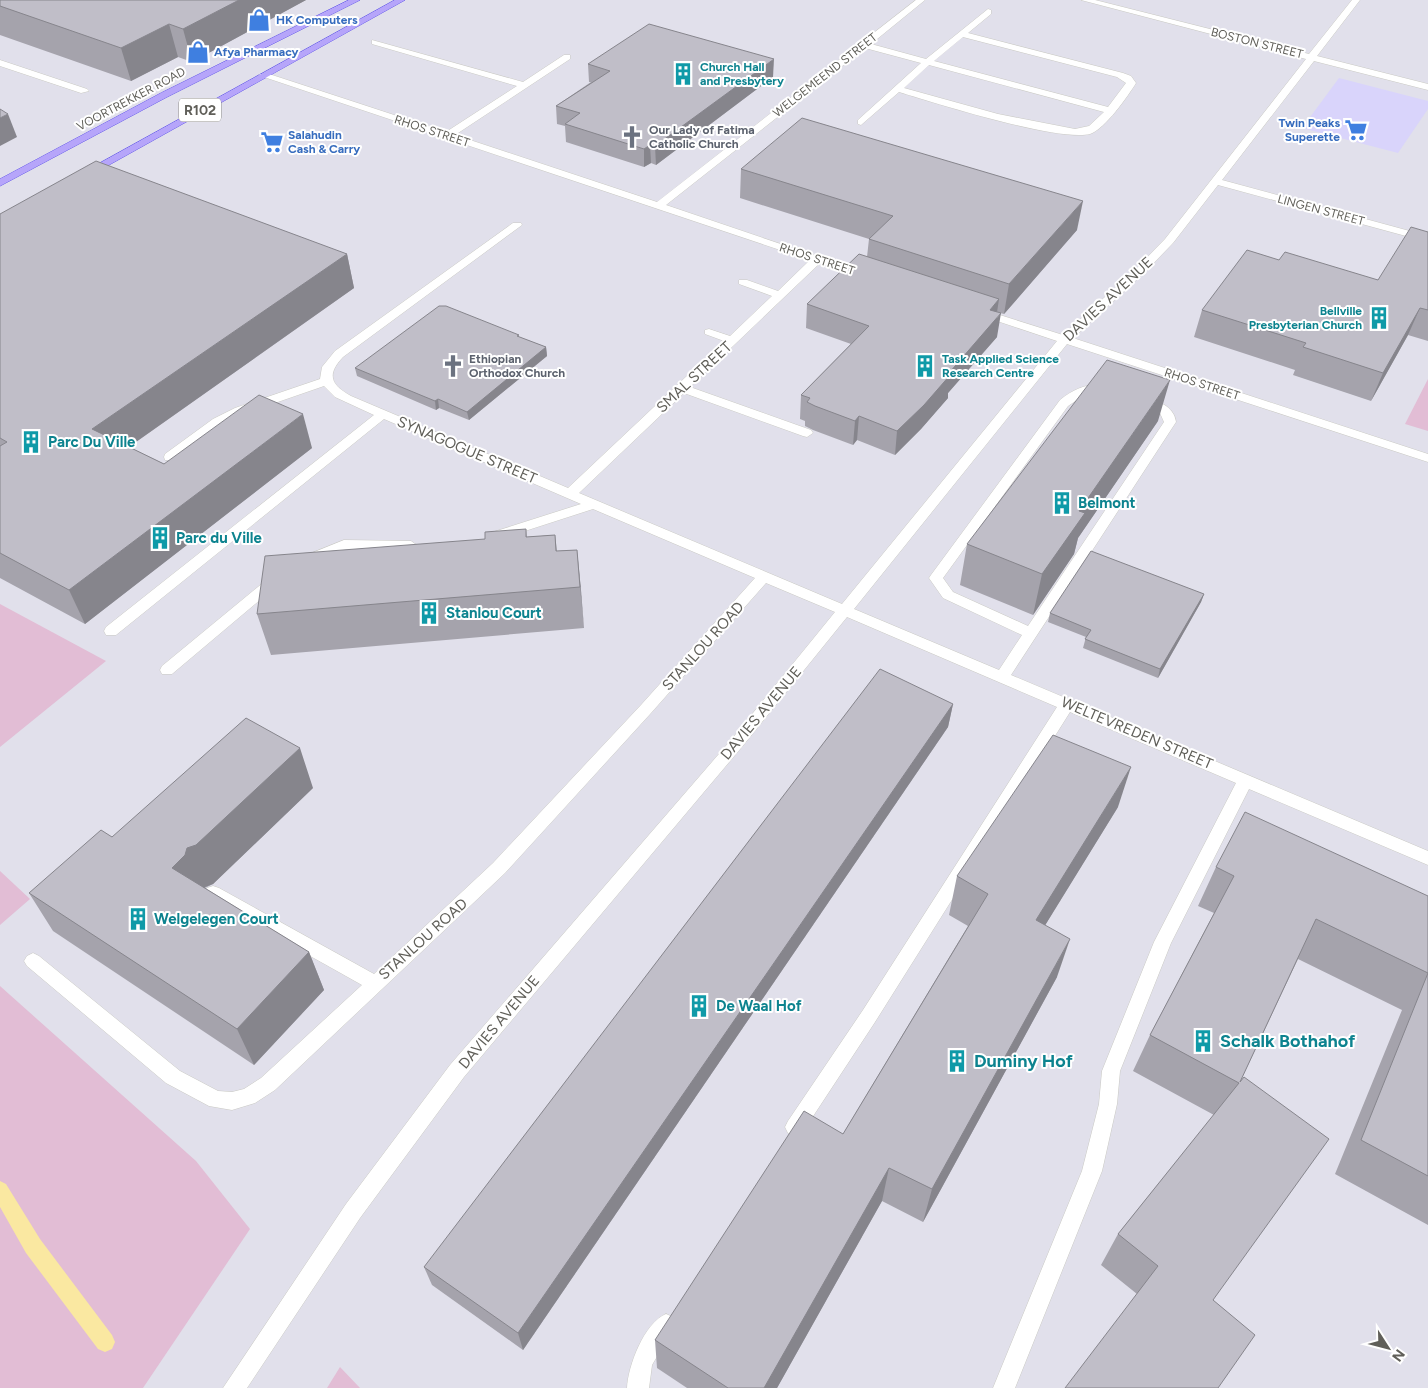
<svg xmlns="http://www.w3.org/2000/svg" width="1428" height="1388" viewBox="0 0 1428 1388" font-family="Figtree,sans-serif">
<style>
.commercial{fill:#d9d4fb}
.green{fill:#e2bdd5}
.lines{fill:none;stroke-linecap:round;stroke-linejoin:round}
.stream{fill:#fae8a1;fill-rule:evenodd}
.minor-casing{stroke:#cacac4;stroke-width:1}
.major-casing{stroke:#665be9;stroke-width:1}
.minor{fill:#fff;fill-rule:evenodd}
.major{fill:#b6a5fa;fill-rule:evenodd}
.wall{fill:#a5a3ac}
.shaded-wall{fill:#86858c}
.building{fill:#c0bec8;stroke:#86858c}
.labels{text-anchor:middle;stroke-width:4;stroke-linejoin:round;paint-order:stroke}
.far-shop-label{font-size:12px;font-weight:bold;fill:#366cbe;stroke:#fff;text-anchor:start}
.far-street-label{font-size:12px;fill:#605f59;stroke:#fff}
.far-culture-label{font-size:12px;font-weight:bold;fill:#0d838f;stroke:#fff;text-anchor:start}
.far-worship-label{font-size:12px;font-weight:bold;fill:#5b616d;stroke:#fff;text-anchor:start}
.shield{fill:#fff;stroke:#908f8b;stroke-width:1}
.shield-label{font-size:14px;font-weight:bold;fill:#605f59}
.street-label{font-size:15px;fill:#605f59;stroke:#fff}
.culture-label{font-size:15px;font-weight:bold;fill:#0d838f;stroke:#fff;text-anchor:start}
.near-culture-label{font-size:18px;font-weight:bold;fill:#0d838f;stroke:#fff;text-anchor:start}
</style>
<rect width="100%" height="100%" fill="#e1e0eb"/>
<path class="commercial" d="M1339,78L1428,101V109L1398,153L1302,128Z"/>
<g class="green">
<path d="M1428,379V431L1405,424Z"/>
<path d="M0,604L106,661L0,747Z"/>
<path d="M0,871L30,899L0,925Z"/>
<path d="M0,986L196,1161L250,1229L143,1388H0Z"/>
<path d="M340,1367L360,1388H327Z"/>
</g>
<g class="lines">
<path class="stream" d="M0,1181L6,1184L40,1239L112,1335L115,1342L112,1349L105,1352L98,1349L26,1253L0,1207Z"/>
<defs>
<g id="minor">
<path d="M916,0H925L871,44L926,59L988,9L991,10V14L968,33L1123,73L1131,76L1136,83C1128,96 1105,129 1090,134C1058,142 935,103 899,92L861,125L858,124V120L921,63L865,48L666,205L869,274L863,277L820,263L690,387L811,430L813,433L807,437L803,436L684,393L579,493L842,604L1057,341L976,314V310H984L1063,335L1137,268L1165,239L1306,59L1081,0H1095L1309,54L1352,0H1360L1317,56L1428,84V90L1314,61L1222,180L1428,236V242L1218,185L1173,243L1145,272L1073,338L1428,454V462L1067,344L854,609L999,670L1022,635L943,598L929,578L931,575L1060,400C1075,388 1090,382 1109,386L1111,389L1109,392L1087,393L1068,406L943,578L953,592L1028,626L1164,422L1160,413L1138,401L1144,397C1158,401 1174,406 1176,422L1011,675L1428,851V865L1249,789L1171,943L1120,1071L1117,1104L1102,1171L1015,1388H993L1082,1171L1099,1104L1102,1071L1154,942L1236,783L1070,712L875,1022L802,1133L795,1136L788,1133L785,1127L788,1121L863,1010L1057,707L847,617L741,748L464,1077L360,1218L247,1388H223L346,1204L450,1065L731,740L835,612L766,583L651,713L505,873L275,1090L255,1103L232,1110L209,1106L166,1083L27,966L24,961L27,956L33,953L39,956L180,1071L218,1091L232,1092L244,1089L261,1078L362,985L207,898L205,893L207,888L213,886L219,888L374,974L493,863L641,705L755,578L593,509L500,539H490L488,536L490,533L581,504L384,419L116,635H106L104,631L106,627L374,415L335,397L324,386L243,414L221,425L175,460H165L164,457L165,454L213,419L235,408L320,379L322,367L335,351L513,223H521L522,225L343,357C326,375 331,385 351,396L568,488L724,341L705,334V330L709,329L730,336L772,296L739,284V280H747L778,291L810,260L258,75L266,73L446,132L517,86L372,44V40L523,82L564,55H570V59L455,135L657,202ZM963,37L1117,77L1126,83L1108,107L934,61ZM929,65L1104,112L1089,126L1075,129L998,114L904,88Z"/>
<path d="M0,60L87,89L89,91L81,93L0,66Z"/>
<path d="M344,540L411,541L418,546L411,551L345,550L307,565L300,560L302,557Z"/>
<path d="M275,575L280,577L282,580L280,583L172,674H162L160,670L162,666L270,577Z"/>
<path d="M666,1314L673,1317L676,1324L652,1365L649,1388H627C628,1366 644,1323 666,1314Z"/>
</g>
<g id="major">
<path d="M349,0H360L167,97L0,186V179L161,93Z"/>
<path d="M395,0H405L91,175L82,173Z"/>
</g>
</defs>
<use href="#minor" class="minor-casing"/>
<use href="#major" class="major-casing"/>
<use href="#minor" class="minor"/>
<use href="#major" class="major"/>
</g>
<g class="wall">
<path d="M0,0H306L192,62L178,57L131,81L0,35Z"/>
<path d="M588,64L773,77L656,165L651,163L644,167L566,142L565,126L557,124L556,106L591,82H589Z"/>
<path d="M741,169L1077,230L1004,314L997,312V337L948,393V398L921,429L895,455L857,440L853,445L813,430L805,426V421L800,419L801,395L851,344L806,328L807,304L867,257L869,239L740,198Z"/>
<path d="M0,214L347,254L354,288L129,447L164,464L312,448L85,624L0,578Z"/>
<path d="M1428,232V341L1408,335L1371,401L1293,375L1295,370L1194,337L1202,310L1279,260L1378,280Z"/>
<path d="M519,337L546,347L547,356L469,420L439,408L436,410L357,376L355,368Z"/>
<path d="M1158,421L1078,538L1074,554L1033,615L960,585L967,544Z"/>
<path d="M526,529L527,537L555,535L557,551L577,550L584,628L271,655L257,614L485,539Z"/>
<path d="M1204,594L1201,602L1158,678L1083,648L1086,637L1048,622L1050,613Z"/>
<path d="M953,704L948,727L523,1350L432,1285L424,1267Z"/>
<path d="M313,788L213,884L205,888L309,952L324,990L254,1065L53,931L29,893L112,837Z"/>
<path d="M1118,807L1045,925L1057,977L923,1222L882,1201L777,1388H687L657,1368L655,1340L843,1134L968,926L949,915L957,876Z"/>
<path d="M1216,867L1428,896V1225L1335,1174L1402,1010L1298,959L1240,1082L1213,1301L1137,1294L1101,1265L1118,1234L1214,1115L1133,1071L1150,1035L1214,913L1198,906Z"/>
</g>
<g class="shaded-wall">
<path d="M239,0H306L192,62L183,29Z"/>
<path d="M169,24L178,57L131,81L121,48Z"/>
<path d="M774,59L773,77L656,165L655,146Z"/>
<path d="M8,114L17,137L0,146V118Z"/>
<path d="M650,145L651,163L644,167V149Z"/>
<path d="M1083,201L1077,230L1004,314L1009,284Z"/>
<path d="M347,254L354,288L106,463L92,429Z"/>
<path d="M999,299L996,319L1001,313L997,337L948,393V398L921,429L895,455L897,431L949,373L990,310Z"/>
<path d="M1420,308L1408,335L1371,401L1383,373Z"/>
<path d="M546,347L547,356L469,420L467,412Z"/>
<path d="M1170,380L1158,421L1078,538L1074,554L1033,615L1042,574L1079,511Z"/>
<path d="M438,399L439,408L436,410L435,401Z"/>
<path d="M303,414L312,448L85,624L69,590Z"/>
<path d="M859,416L857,440L853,445L855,421Z"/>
<path d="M577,550L581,590L584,628L580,587Z"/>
<path d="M1204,594L1201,602L1158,678L1160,669Z"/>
<path d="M953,704L948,727L523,1350L518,1333Z"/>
<path d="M300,748L313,788L213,884L205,887L203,894L172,868L187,848Z"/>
<path d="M1131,767L1118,807L1025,958L1036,920Z"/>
<path d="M1070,939L1057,977L923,1222L932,1189Z"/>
<path d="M309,952L324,990L254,1065L237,1029Z"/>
<path d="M889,1168L882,1201L777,1388H764Z"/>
</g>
<g class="building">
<path d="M0,0H239L183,29L169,24L121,48L0,6Z"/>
<path d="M649,24L774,59L655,146L650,145L644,149L565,124L580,113L556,106L610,71L588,64Z"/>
<path d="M0,109L8,114L0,118Z"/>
<path d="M802,118L1083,201L1009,284L869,239L893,216L741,169Z"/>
<path d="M96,161L347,254L92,429L164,464L259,395L303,414L69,590L0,553V446L7,442L0,438V214Z"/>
<path d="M1411,227L1428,232V310L1420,308L1383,373L1303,347L1306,343L1202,310L1247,250L1279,260L1285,252L1378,280Z"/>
<path d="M859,254L999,299L990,310L1001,313L949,373L951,374L924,405L897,431L859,416L855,421L815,406L807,402L810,398L801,395L869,326L807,304Z"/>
<path d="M439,306H446L519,335L517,336L546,347L467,412L438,399L435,401L355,368Z"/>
<path d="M1107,360L1170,380L1079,511L1085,513L1042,574L967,544Z"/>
<path d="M526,529V537L555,535L556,551L577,550L580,587L257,614L265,556L485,539V532Z"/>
<path d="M1091,551L1204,594L1160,669L1085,639L1091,630L1050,613Z"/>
<path d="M880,669L953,704L518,1333L424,1267Z"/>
<path d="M246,718L300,748L196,845L187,848L185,855L172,868L309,952L237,1029L29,893L101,830L112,837Z"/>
<path d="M1053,735L1131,767L1036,920L1070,939L932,1189L889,1168L764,1388H728L655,1340L804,1111L843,1134L988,894L957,876Z"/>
<path d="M1245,812L1428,896V1176L1361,1140L1428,973L1316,919L1240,1082L1244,1077L1329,1139L1213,1300L1255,1335L1218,1388H1065L1158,1266L1118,1234L1239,1083L1150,1035L1234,876L1216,867Z"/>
</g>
<defs>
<symbol id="shop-bare" viewBox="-9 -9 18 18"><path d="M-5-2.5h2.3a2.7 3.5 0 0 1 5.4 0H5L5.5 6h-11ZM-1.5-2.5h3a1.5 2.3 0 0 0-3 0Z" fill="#3f7fe0" stroke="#fff" stroke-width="2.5" paint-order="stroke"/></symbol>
<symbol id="building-bare" viewBox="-9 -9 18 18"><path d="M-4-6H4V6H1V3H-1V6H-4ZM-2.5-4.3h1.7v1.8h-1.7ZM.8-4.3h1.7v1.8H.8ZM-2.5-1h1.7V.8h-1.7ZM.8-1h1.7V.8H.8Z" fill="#0f9aa8" stroke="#fff" stroke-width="2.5" paint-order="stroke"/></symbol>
<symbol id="supermarket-bare" viewBox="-9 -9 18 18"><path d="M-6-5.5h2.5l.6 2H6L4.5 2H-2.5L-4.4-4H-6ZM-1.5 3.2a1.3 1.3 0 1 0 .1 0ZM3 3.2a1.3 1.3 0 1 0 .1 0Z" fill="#3f7fe0" stroke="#fff" stroke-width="2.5" paint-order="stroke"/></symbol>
<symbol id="church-bare" viewBox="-9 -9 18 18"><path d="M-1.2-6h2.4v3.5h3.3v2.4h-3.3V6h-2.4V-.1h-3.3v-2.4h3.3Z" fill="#6b7280" stroke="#fff" stroke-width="2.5" paint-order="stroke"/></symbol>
</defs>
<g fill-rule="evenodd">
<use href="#shop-bare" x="243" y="4" width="32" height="32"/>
<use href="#shop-bare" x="182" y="36" width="32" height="32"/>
<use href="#building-bare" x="667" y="58" width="32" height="32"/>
<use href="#supermarket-bare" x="1340" y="114" width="32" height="32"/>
<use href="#church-bare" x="616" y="121" width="32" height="32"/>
<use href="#supermarket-bare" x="256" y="126" width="32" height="32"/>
<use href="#building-bare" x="1363" y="302" width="32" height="32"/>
<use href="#church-bare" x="437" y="350" width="32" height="32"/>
<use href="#building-bare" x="909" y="350" width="32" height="32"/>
<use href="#building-bare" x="15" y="426" width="32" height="32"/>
<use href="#building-bare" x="1046" y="487" width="32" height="32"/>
<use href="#building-bare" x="144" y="522" width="32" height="32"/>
<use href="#building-bare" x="413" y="597" width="32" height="32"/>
<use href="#building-bare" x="122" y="903" width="32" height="32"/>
<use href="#building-bare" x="683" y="990" width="32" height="32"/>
<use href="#building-bare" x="1187" y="1025" width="32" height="32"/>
<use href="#building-bare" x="941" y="1045" width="32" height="32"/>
</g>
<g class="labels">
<g class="far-shop-label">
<text x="276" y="24">HK Computers</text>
<text x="214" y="56">Afya Pharmacy</text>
<text x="1340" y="127" text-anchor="end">Twin Peaks<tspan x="1340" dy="14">Superette</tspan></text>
<text x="288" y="139">Salahudin<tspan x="288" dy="14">Cash &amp; Carry</tspan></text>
</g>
<g class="far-street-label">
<text transform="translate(1257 43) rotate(14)" y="4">BOSTON STREET</text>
<text transform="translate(825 75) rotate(-38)" y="4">WELGEMEEND STREET</text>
<text transform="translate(131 99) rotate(-28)" y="4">VOORTREKKER ROAD</text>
<text transform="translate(432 131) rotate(18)" y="4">RHOS STREET</text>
<text transform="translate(1321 210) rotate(15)" y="4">LINGEN STREET</text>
<text transform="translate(817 259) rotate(18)" y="4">RHOS STREET</text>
<text transform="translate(1202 384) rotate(18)" y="4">RHOS STREET</text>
</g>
<g class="far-culture-label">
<text x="700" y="71">Church Hall<tspan x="700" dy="14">and Presbytery</tspan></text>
<text x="1362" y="315" text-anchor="end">Bellville<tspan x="1362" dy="14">Presbyterian Church</tspan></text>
<text x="942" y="363">Task Applied Science<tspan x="942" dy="14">Research Centre</tspan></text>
</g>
<g class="far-worship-label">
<text x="649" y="134">Our Lady of Fatima<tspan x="649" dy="14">Catholic Church</tspan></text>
<text x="469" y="363">Ethiopian<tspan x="469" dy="14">Orthodox Church</tspan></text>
</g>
<rect class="shield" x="179" y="98.5" width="42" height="23" rx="4"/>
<g class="shield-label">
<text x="200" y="115">R102</text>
</g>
<g class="street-label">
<text transform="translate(1108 299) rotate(-43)" y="5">DAVIES AVENUE</text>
<text transform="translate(694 377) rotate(-43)" y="5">SMAL STREET</text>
<text transform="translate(467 450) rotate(23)" y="5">SYNAGOGUE STREET</text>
<text transform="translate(703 646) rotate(-48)" y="5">STANLOU ROAD</text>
<text transform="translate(761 713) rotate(-50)" y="5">DAVIES AVENUE</text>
<text transform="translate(1137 733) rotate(23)" y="5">WELTEVREDEN STREET</text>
<text transform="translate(423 939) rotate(-42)" y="5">STANLOU ROAD</text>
<text transform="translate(499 1022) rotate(-50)" y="5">DAVIES AVENUE</text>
</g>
<g class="culture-label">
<text x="48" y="447">Parc Du Ville</text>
<text x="1078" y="508">Belmont</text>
<text x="176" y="543">Parc du Ville</text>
<text x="446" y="618">Stanlou Court</text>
<text x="154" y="924">Welgelegen Court</text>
<text x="716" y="1011">De Waal Hof</text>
</g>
<g class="near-culture-label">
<text x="1220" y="1047">Schalk Bothahof</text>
<text x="974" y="1067">Duminy Hof</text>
</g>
</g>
<g transform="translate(1388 1348) rotate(126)" stroke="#ffffff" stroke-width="4" paint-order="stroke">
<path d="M0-4L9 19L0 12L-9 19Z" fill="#605f59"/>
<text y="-8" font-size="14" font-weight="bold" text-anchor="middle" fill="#605f59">N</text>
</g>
</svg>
